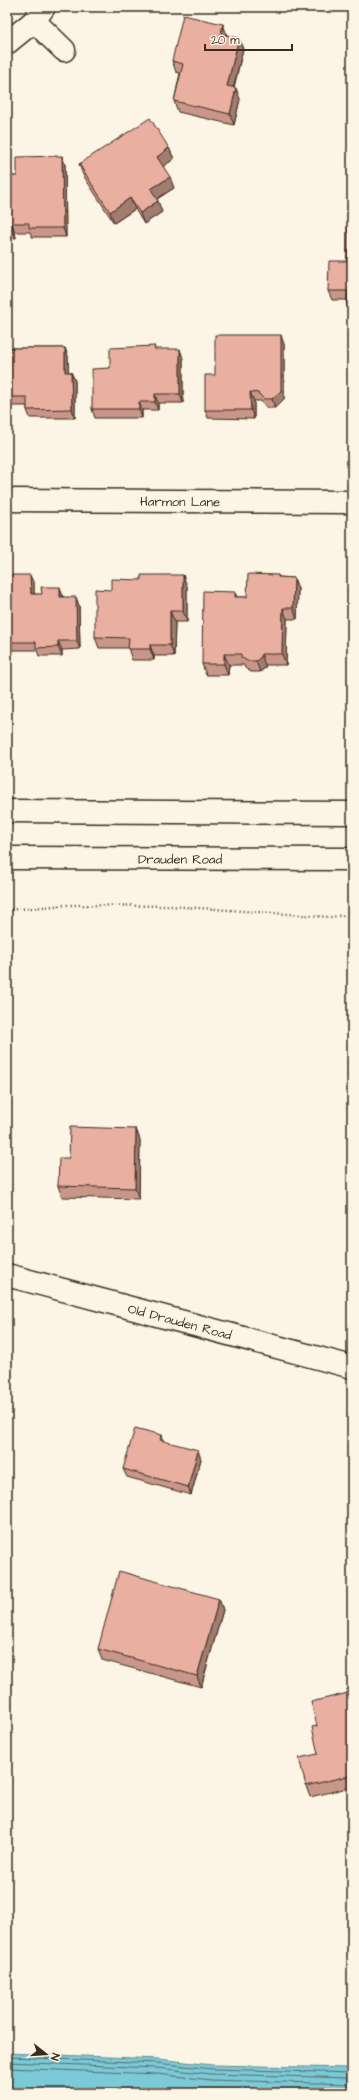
<svg xmlns="http://www.w3.org/2000/svg" width="359" height="2100" viewBox="0 0 359 2100" font-family="'Architects Daughter',sans-serif">
<style>
.water{fill:#7bcad7;stroke:#618a8d}
.lines{fill:none;stroke-linecap:round;stroke-linejoin:round}
.shore{stroke:#556a68;stroke-width:1}
.street-casing{stroke:#3b2a1e;stroke-width:25}
.secondary-casing{stroke:#3b2a1e;stroke-width:25}
.path{stroke:#3b2a1e;stroke-width:2.5;stroke-dasharray:1 3;stroke-linecap:butt}
.street{stroke:#fcf5e5;stroke-width:22}
.secondary{stroke:#fcf5e5;stroke-width:22}
.wall{fill:#c8978a;stroke:#3b2a1e}
.shaded-wall{fill:#a37b71;stroke:#3b2a1e}
.building{fill:#e9b0a1;stroke:#3b2a1e}
.labels{text-anchor:middle;stroke-width:4;stroke-linejoin:round;paint-order:stroke}
.street-label{font-size:13px;fill:#3b2a1e;stroke:#fcf5e5}
</style>
<rect width="100%" height="100%" fill="#fcf5e5"/>
<filter id="ink" filterUnits="userSpaceOnUse"><feTurbulence type="fractalNoise" baseFrequency=".025" numOctaves="2"/><feDisplacementMap in="SourceGraphic" scale="8" xChannelSelector="R" yChannelSelector="G"/><feConvolveMatrix kernelMatrix="1 2 1 2 8 2 1 2 1" color-interpolation-filters="sRGB"/></filter>
<g filter="url(#ink)">
<path class="water" d="M7,2053L158,2059L212,2065L348,2068L352,2069V2093H7Z"/>
<g class="lines">
<g class="shore">
<path d="M7,2057L157,2063L212,2069L352,2073"/>
<path d="M7,2062L157,2068L211,2074L352,2078"/>
<path d="M7,2068L157,2074L211,2080L352,2084"/>
</g>
<defs>
<g id="street">
<path d="M34,21L64,50"/>
<path d="M7,43L34,21L44,7"/>
<path id="s1" d="M7,500L352,502"/>
<path id="s2" d="M7,1275L352,1367"/>
</g>
<g id="secondary">
<path d="M7,811L352,813"/>
<path id="s3" d="M7,858L352,859"/>
</g>
</defs>
<use href="#street" class="street-casing"/>
<use href="#secondary" class="secondary-casing"/>
<path class="path" d="M7,910L67,905L170,906L331,917L352,914"/>
<use href="#street" class="street"/>
<use href="#secondary" class="secondary"/>
</g>
<g class="wall">
<path d="M227,35L243,49L234,88L240,99L234,125L178,112L174,101L180,73L176,72L172,61Z"/>
<path d="M169,148L174,159L163,166L174,188L157,199L162,212L144,224L135,209L114,223L83,175L79,164Z"/>
<path d="M62,156L65,165L66,237H32L30,232H15L16,238H7V171L9,176H17Z"/>
<path d="M352,225V314H351L347,305V300H332L328,291L347,261Z"/>
<path d="M284,344V399L275,408H267L261,401H254V419L208,418L205,410L215,375Z"/>
<path d="M7,348H65L68,356V372H71L75,381V418H30L27,410V406H7Z"/>
<path d="M156,349L183,358V403H158V410H142V418H95L92,409L110,368Z"/>
<path d="M7,575L34,584V594L63,596V597L79,605L80,649L62,650V656H39L37,650H12L9,642V628H7Z"/>
<path d="M278,575L279,577L294,578L298,589L297,619H287L286,665H265V668L260,672H251L245,668L244,665H229L228,675H206L202,664L235,592L237,597H247Z"/>
<path d="M187,586V622H175L174,656H154V660H132L128,648H99L95,637L111,590Z"/>
<path d="M136,1129L140,1140L139,1199L62,1197L58,1186L69,1158Z"/>
<path d="M162,1435L164,1441L201,1459L191,1495L127,1477L123,1469Z"/>
<path d="M219,1599L223,1610L201,1687L102,1660L98,1649Z"/>
<path d="M352,1692V1787L310,1797L306,1786L318,1754L317,1726Z"/>
</g>
<g class="shaded-wall">
<path d="M223,24L227,35L221,34Z"/>
<path d="M239,38L243,49L231,97L227,86Z"/>
<path d="M236,88L240,99L234,125L230,114Z"/>
<path d="M169,148L174,159L161,168L157,157Z"/>
<path d="M62,156L65,165L66,237L63,228Z"/>
<path d="M170,177L174,188L155,200L151,189Z"/>
<path d="M130,198L135,209L114,223L110,212Z"/>
<path d="M158,201L162,212L144,224L140,213Z"/>
<path d="M12,223L15,232L16,238L12,229Z"/>
<path d="M281,335L284,344V399L275,408L272,399Z"/>
<path d="M65,348L68,356L69,381L65,372Z"/>
<path d="M180,349L183,358V403L180,394Z"/>
<path d="M71,372L75,381V418L72,409Z"/>
<path d="M250,392L254,401V419L251,410Z"/>
<path d="M155,394L158,403V410L155,402Z"/>
<path d="M139,402L142,410V418L139,409Z"/>
<path d="M30,575L34,584V602L31,594Z"/>
<path d="M183,575L187,586V622L183,611Z"/>
<path d="M294,578L298,589L297,619L293,608Z"/>
<path d="M60,587L63,596V605L60,597Z"/>
<path d="M76,597L79,605L80,649L77,641Z"/>
<path d="M283,608L287,619L286,665L282,654Z"/>
<path d="M170,611L175,622L174,656L170,645Z"/>
<path d="M58,641L62,650V656L58,647Z"/>
<path d="M150,645L154,656V660L150,649Z"/>
<path d="M224,654L229,665L228,675L224,664Z"/>
<path d="M261,654L265,665V668L260,672L256,661Z"/>
<path d="M136,1129L140,1140L139,1199L135,1188Z"/>
<path d="M162,1435L165,1444L160,1440Z"/>
<path d="M198,1450L201,1459L191,1495L188,1487Z"/>
<path d="M219,1599L223,1610L201,1687L197,1676Z"/>
</g>
<g class="building">
<path d="M183,15L223,24L221,34L239,38L227,86L236,88L230,114L174,101L183,64L172,61Z"/>
<rect x="351" y="21" width="1" height="72"/>
<path d="M150,118L169,148L157,157L170,177L151,189L158,201L140,213L130,198L110,212L79,164Z"/>
<path d="M62,156L63,228H29V223H12V229L7,230V176H17V157Z"/>
<path d="M348,225H352V305H347L348,291H328L329,261H347Z"/>
<path d="M215,335H281V391L272,399H264L258,393L250,392L251,410H205V375H215Z"/>
<path d="M155,346L154,349H180V394H155V402H139V409H92V369L110,368V348Z"/>
<path d="M7,348H65V372H71L72,409L27,410V397H7Z"/>
<path d="M248,574L278,575V577L294,578L293,608H283L282,654H261V657L256,661H247L241,657V654H224V664H202L203,591L235,592V597H247Z"/>
<path d="M7,575H30L31,594H42L41,587H60V597H76L77,641H58V647L36,648V642H9V620H7Z"/>
<path d="M141,575H183V611H170V645H150V649H128L129,638L95,637V589L111,590V579L141,580Z"/>
<path d="M70,1127L136,1129L135,1188L58,1186L59,1158H69Z"/>
<path d="M135,1428L162,1435L160,1440L198,1450L188,1487L123,1469Z"/>
<path d="M119,1571L219,1599L197,1676L98,1649Z"/>
<path d="M352,1692V1775L306,1786L299,1758L318,1754L312,1727L317,1726L311,1702Z"/>
</g>
</g>
<g class="labels">
<g class="street-label">
<text dy="5" stroke="none"><textPath href="#s1" startOffset="173">Harmon Lane</textPath></text>
<text dy="5" stroke="none"><textPath href="#s3" startOffset="173">Drauden Road</textPath></text>
<text dy="5" stroke="none"><textPath href="#s2" startOffset="179">Old Drauden Road</textPath></text>
</g>
</g>
<rect width="359" height="2100" fill="none" stroke="#fcf5e5" stroke-width="24"/>
<rect x="12" y="12" width="335" height="2076" fill="none" stroke="#3b2a1e" stroke-width="1.5" filter="url(#ink)"/>
<g transform="translate(46 2054) rotate(107)" stroke="#fcf5e5" stroke-width="3" paint-order="stroke">
<path d="M0-3L7 15L0 10L-7 15Z" fill="#3b2a1e"/>
<text y="-6" font-size="11" font-weight="bold" text-anchor="middle" fill="#3b2a1e">N</text>
</g>
<path d="M205 44v6h87v-6" fill="none" stroke="#3b2a1e" stroke-width="2"/>
<text x="211" y="44" font-size="12" fill="#3b2a1e" stroke="#fcf5e5" stroke-width="3" paint-order="stroke">20 m</text>
</svg>
